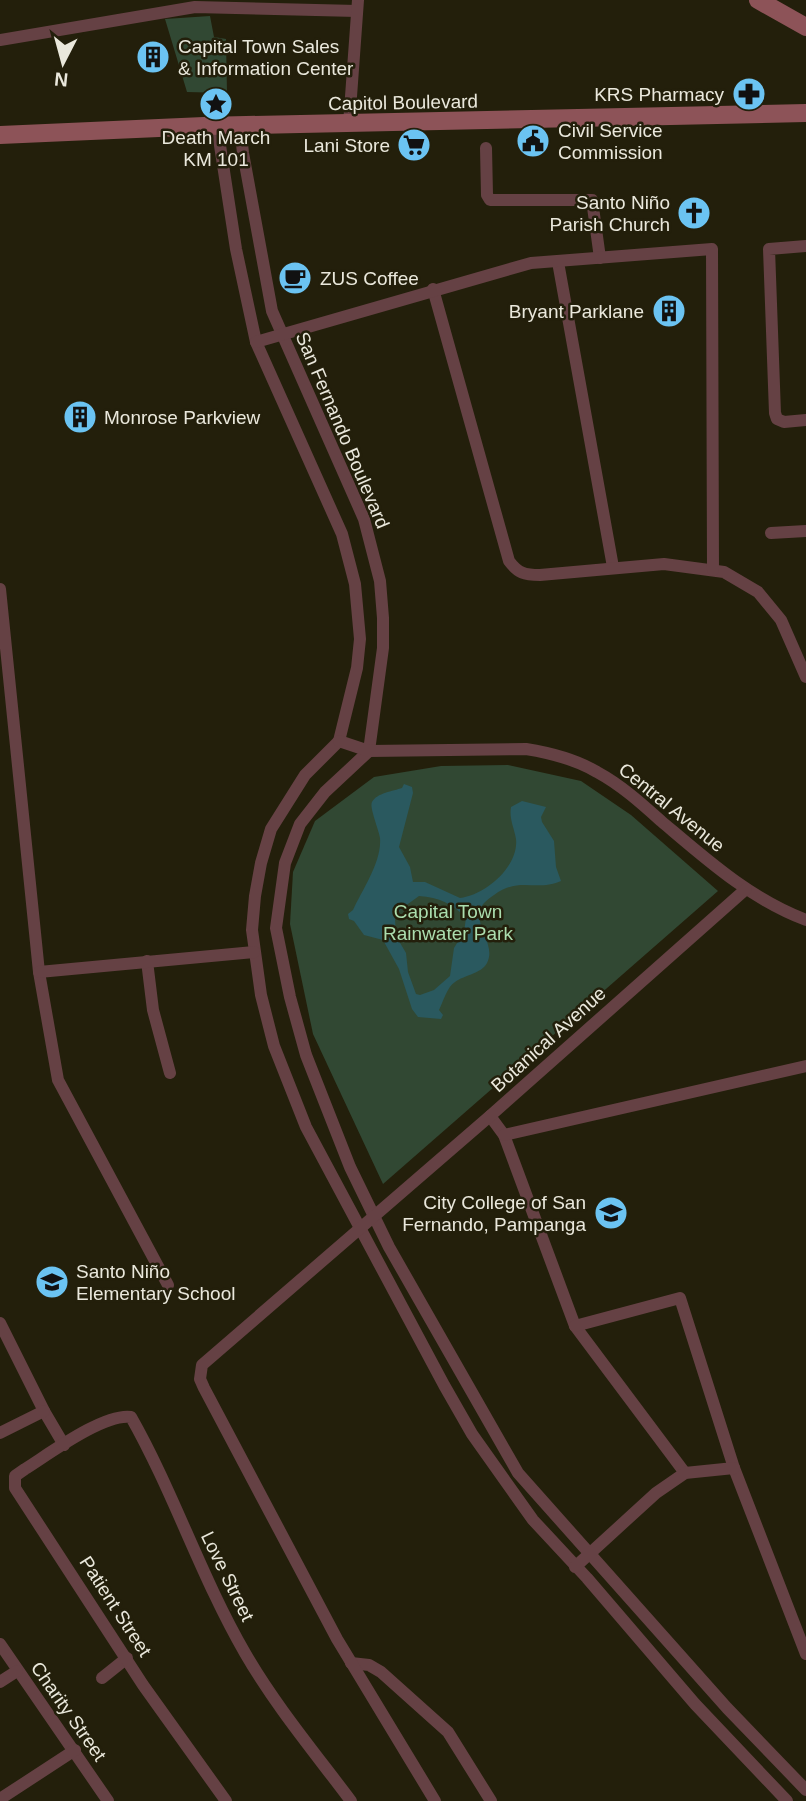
<svg xmlns="http://www.w3.org/2000/svg" width="806" height="1801" viewBox="0 0 806 1801" font-family="Arial,sans-serif">
<style>
.green{fill:#314833}
.water{fill:#2a595f;fill-rule:evenodd}
.lines{fill:none;stroke-linecap:round;stroke-linejoin:round}
.street{stroke:#654144;stroke-width:12}
.secondary{stroke:#8d5358;stroke-width:18}
.labels{text-anchor:middle;stroke-width:5;stroke-linejoin:round;paint-order:stroke}
.poi-label{font-size:19px;fill:#eae8dc;stroke:#231f0b;text-anchor:start}
.street-label{font-size:19px;fill:#eae8dc;stroke:#231f0b}
.park-label{font-size:19px;fill:#abddae;stroke:#231f0b}
</style>
<rect width="100%" height="100%" fill="#231f0b"/>
<g class="green">
<path d="M210,16L214,37L226,39L227,93L187,92L165,19Z"/>
<path d="M508,765L581,781L631,815L718,891L383,1184L313,1034L290,924L293,872L315,821L374,777L441,766Z"/>
</g>
<path class="water" d="M404,784L412,787L413,793L399,847L410,867L413,882H425L460,898C486,895 519,866 516,839C514,827 509,819 511,807L522,801L546,807L541,817L542,822L554,841L556,867L561,881C535,892 520,876 494,895C487,900 482,903 480,911C476,930 496,945 487,963C481,974 464,975 455,982C447,987 443,1002 439,1010L443,1015L441,1019L418,1017L412,1009L399,969L383,940L364,935L354,921L349,919L348,914L353,910C362,890 382,862 380,838C379,830 369,807 372,802C377,793 393,791 402,788ZM419,896C439,897 453,904 466,918L464,932L454,948L450,976L434,990L420,995L416,994L408,972L406,953L396,936L395,919L401,909Z"/>
<g class="lines">
<g class="street">
<path d="M0,40L195,7L357,11"/>
<path d="M349,124L358,0"/>
<path d="M217,126L236,249L256,342L342,534L355,584L360,639L357,668L339,741"/>
<path d="M240,126L243,153L272,311L364,519L380,581L383,618V648L369,751L325,792L300,824L285,863L276,928L290,997L306,1055L350,1167L389,1247L518,1473L727,1708L806,1790"/>
<path d="M486,148L487,195L490,200H592L600,258"/>
<path d="M806,246L769,249L775,413L777,419L784,422L806,420"/>
<path d="M558,262L613,567"/>
<path d="M433,289L509,561C518,573 524,575 540,575L664,564L724,572L758,592L781,620L806,677"/>
<path d="M256,342L531,263L712,249L713,570"/>
<path d="M771,533L806,531"/>
<path d="M0,589L39,972L58,1080L168,1285"/>
<path d="M339,741L305,775L271,829L261,863L255,896L252,930L261,995L274,1046L306,1127L444,1385L472,1434L533,1520L587,1578L695,1704L787,1801"/>
<path d="M339,741L369,751L526,749C551,753 575,759 597,772C621,785 641,803 661,821C706,859 750,899 806,920"/>
<path d="M147,961L153,1010L170,1073"/>
<path d="M39,972L254,952"/>
<path d="M490,1116L504,1135L575,1326L685,1473"/>
<path d="M504,1135L806,1066"/>
<path d="M0,1323L44,1411L64,1445"/>
<path d="M575,1326L680,1298L734,1468L806,1654"/>
<path d="M0,1433L44,1411"/>
<path d="M575,1567L656,1493L685,1473L734,1468"/>
<path d="M0,1644L108,1801"/>
<path d="M351,1663L369,1665L381,1672L448,1732L491,1801"/>
<path d="M102,1678L127,1658"/>
<path d="M0,1682L17,1671"/>
<path d="M0,1799L75,1750"/>
<path d="M226,1801L143,1685L15,1488V1476L25,1469C49,1454 104,1413 131,1417C174,1493 201,1577 245,1653C275,1705 315,1753 351,1801"/>
<path d="M435,1801L337,1639L204,1388L200,1379L202,1365L490,1116L746,889"/>
</g>
<g class="secondary">
<path d="M758,0L806,27"/>
<path d="M0,135L204,126L806,113"/>
</g>
</g>
<defs>
<symbol id="building-disc" viewBox="-11 -11 22 22"><circle r="9.5" fill="#6bc3f2" stroke="#231f0b"/><path d="M-4-6H4V6H1V3H-1V6H-4ZM-2.5-4.3h1.7v1.8h-1.7ZM.8-4.3h1.7v1.8H.8ZM-2.5-1h1.7V.8h-1.7ZM.8-1h1.7V.8H.8Z" fill="#111"/></symbol>
<symbol id="pharmacy-disc" viewBox="-11 -11 22 22"><circle r="9.5" fill="#6bc3f2" stroke="#231f0b"/><path d="M-2-6h4v4h4v4h-4v4h-4v-4h-4v-4h4Z" fill="#111"/></symbol>
<symbol id="sight-disc" viewBox="-11 -11 22 22"><circle r="9.5" fill="#6bc3f2" stroke="#231f0b"/><path d="M0-6L1.8-2.2L6-1.7L2.9 1.2L3.7 5.4L0 3.3L-3.7 5.4L-2.9 1.2L-6-1.7L-1.8-2.2Z" fill="#111"/></symbol>
<symbol id="civic-disc" viewBox="-11 -11 22 22"><circle r="9.5" fill="#6bc3f2" stroke="#231f0b"/><path d="M-.6-6.5H3V-4.5H.6V-3L4-1V1h2V6H-6V1h2V-1L-.6-3ZM-1.2 2.5V6h2.4V2.5Z" fill="#111"/></symbol>
<symbol id="supermarket-disc" viewBox="-11 -11 22 22"><circle r="9.5" fill="#6bc3f2" stroke="#231f0b"/><path d="M-6-5.5h2.5l.6 2H6L4.5 2H-2.5L-4.4-4H-6ZM-1.5 3.2a1.3 1.3 0 1 0 .1 0ZM3 3.2a1.3 1.3 0 1 0 .1 0Z" fill="#111"/></symbol>
<symbol id="church-disc" viewBox="-11 -11 22 22"><circle r="9.5" fill="#6bc3f2" stroke="#231f0b"/><path d="M-1.2-6h2.4v3.5h3.3v2.4h-3.3V6h-2.4V-.1h-3.3v-2.4h3.3Z" fill="#111"/></symbol>
<symbol id="cafe-disc" viewBox="-11 -11 22 22"><circle r="9.5" fill="#6bc3f2" stroke="#231f0b"/><path d="M-5.5-4.5H6V0H3Q3 3.5 0 3.5H-2.5Q-5.5 3.5-5.5 0ZM3-3.2v2h1.7v-2ZM-6 4.5H4V6H-6Z" fill="#111"/></symbol>
<symbol id="university-disc" viewBox="-11 -11 22 22"><circle r="9.5" fill="#6bc3f2" stroke="#231f0b"/><path d="M0-5L7-2L0 1L-7-2ZM-4 1L0 2.5L4 1V4Q0 6-4 4Z" fill="#111"/></symbol>
<symbol id="school-disc" viewBox="-11 -11 22 22"><circle r="9.5" fill="#6bc3f2" stroke="#231f0b"/><path d="M0-5L7-2L0 1L-7-2ZM-4 1L0 2.5L4 1V4Q0 6-4 4Z" fill="#111"/></symbol>
</defs>
<g fill-rule="evenodd">
<use href="#building-disc" x="134" y="38" width="38" height="38"/>
<use href="#pharmacy-disc" x="730" y="75" width="38" height="38"/>
<use href="#sight-disc" x="197" y="85" width="38" height="38"/>
<use href="#civic-disc" x="514" y="122" width="38" height="38"/>
<use href="#supermarket-disc" x="395" y="126" width="38" height="38"/>
<use href="#church-disc" x="675" y="194" width="38" height="38"/>
<use href="#cafe-disc" x="276" y="259" width="38" height="38"/>
<use href="#building-disc" x="650" y="292" width="38" height="38"/>
<use href="#building-disc" x="61" y="398" width="38" height="38"/>
<use href="#university-disc" x="592" y="1194" width="38" height="38"/>
<use href="#school-disc" x="33" y="1263" width="38" height="38"/>
</g>
<g class="labels">
<g class="poi-label">
<text x="178" y="53">Capital Town Sales<tspan x="178" dy="22">&amp; Information Center</tspan></text>
<text x="724" y="101" text-anchor="end">KRS Pharmacy</text>
<text x="558" y="137">Civil Service<tspan x="558" dy="22">Commission</tspan></text>
<text x="216" y="144" text-anchor="middle">Death March<tspan x="216" dy="22">KM 101</tspan></text>
<text x="390" y="152" text-anchor="end">Lani Store</text>
<text x="670" y="209" text-anchor="end">Santo Niño<tspan x="670" dy="22">Parish Church</tspan></text>
<text x="320" y="285">ZUS Coffee</text>
<text x="644" y="318" text-anchor="end">Bryant Parklane</text>
<text x="104" y="424">Monrose Parkview</text>
<text x="586" y="1209" text-anchor="end">City College of San<tspan x="586" dy="22">Fernando, Pampanga</tspan></text>
<text x="76" y="1278">Santo Niño<tspan x="76" dy="22">Elementary School</tspan></text>
</g>
<g class="street-label">
<text transform="translate(403 102) rotate(-1)" y="7">Capitol Boulevard</text>
<text transform="translate(343 430) rotate(67)" y="7">San Fernando Boulevard</text>
<text transform="translate(672 807) rotate(39)" y="7">Central Avenue</text>
<text transform="translate(548 1039) rotate(-42)" y="7">Botanical Avenue</text>
<text transform="translate(228 1576) rotate(64)" y="7">Love Street</text>
<text transform="translate(116 1606) rotate(57)" y="7">Patient Street</text>
<text transform="translate(69 1711) rotate(55)" y="7">Charity Street</text>
</g>
<g class="park-label">
<text x="448" y="918">Capital Town<tspan x="448" dy="22">Rainwater Park</tspan></text>
</g>
</g>
<g transform="translate(63 63) rotate(186)" stroke="#231f0b" stroke-width="5" paint-order="stroke">
<path d="M0-5L12 26L0 18L-12 26Z" fill="#eae8dc"/>
<text y="-10" font-size="19" font-weight="bold" text-anchor="middle" fill="#eae8dc">N</text>
</g>
</svg>
